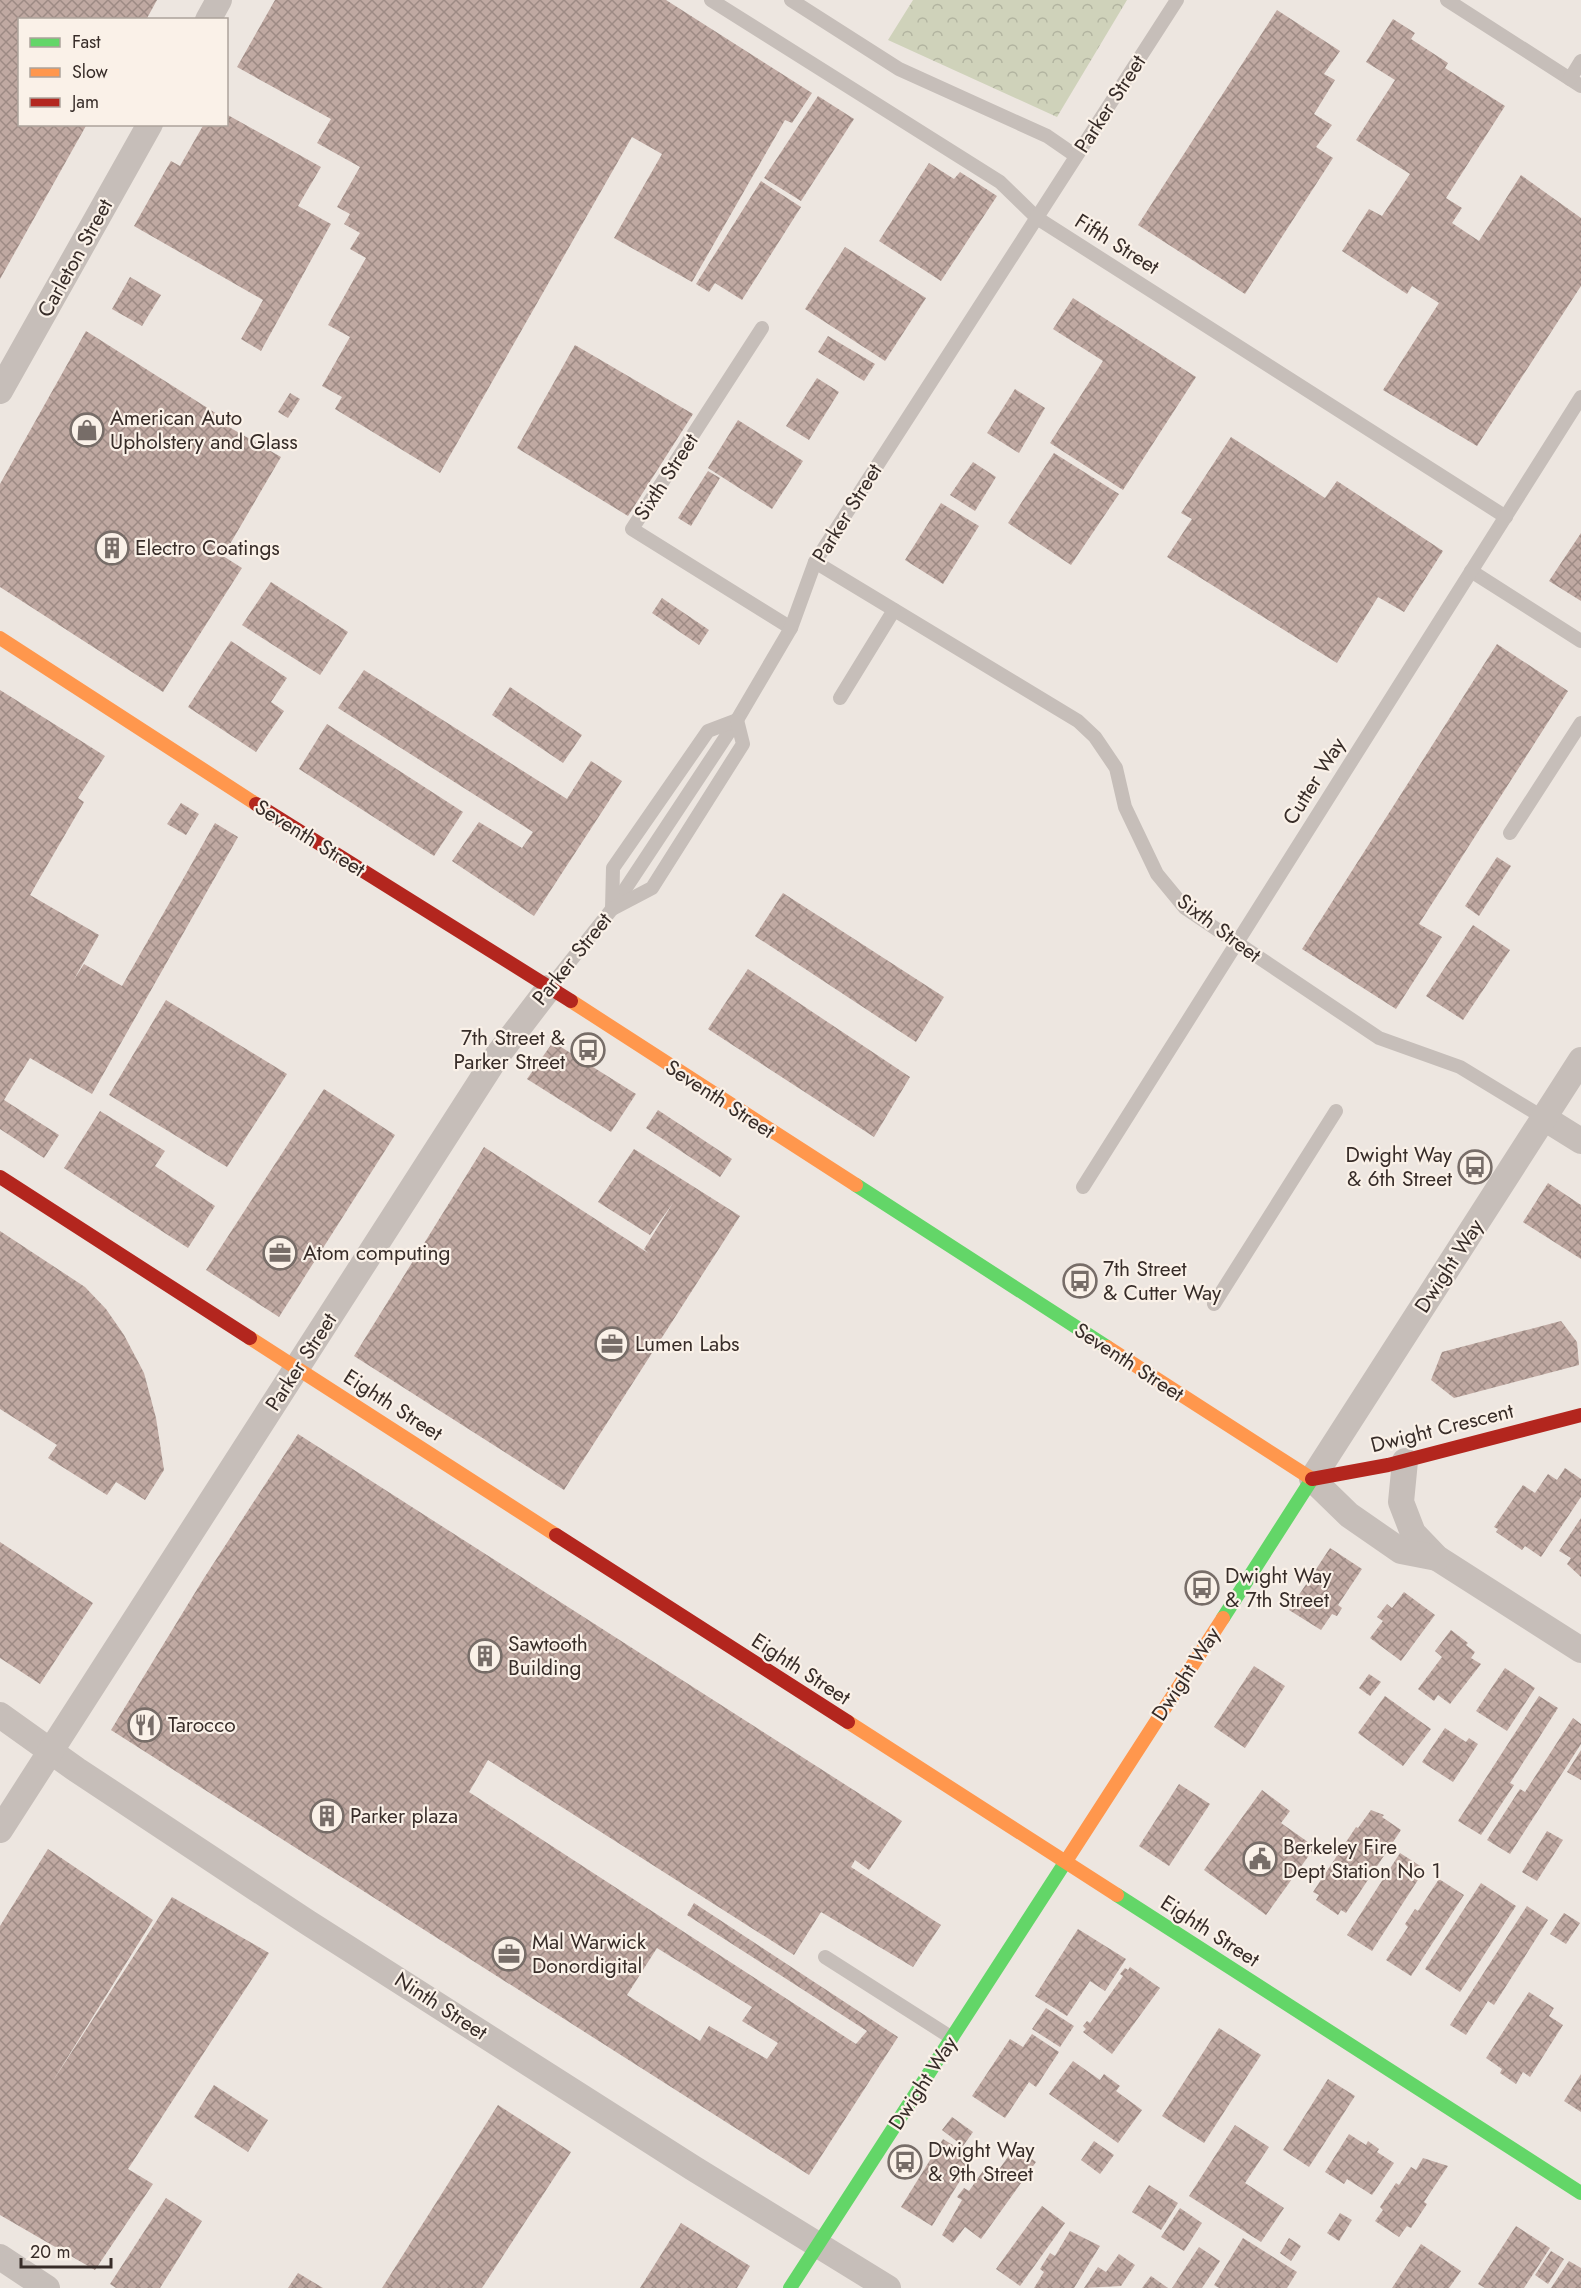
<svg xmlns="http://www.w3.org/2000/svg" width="1581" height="2288" viewBox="0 0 1581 2288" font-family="Jost,sans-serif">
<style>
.park{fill:url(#park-crowns)}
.building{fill:url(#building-cross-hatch);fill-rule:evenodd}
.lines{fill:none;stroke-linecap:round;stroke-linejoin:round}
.lane{stroke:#c6beb9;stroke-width:14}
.street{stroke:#c6beb9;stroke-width:26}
.fast{stroke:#63d668;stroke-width:14}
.slow{stroke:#ff974d;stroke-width:14}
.jam{stroke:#b3261e;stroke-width:14}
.labels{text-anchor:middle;stroke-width:4.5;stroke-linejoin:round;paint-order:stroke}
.street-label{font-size:21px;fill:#372c28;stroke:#faf1e8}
.poi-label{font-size:21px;fill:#372c28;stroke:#faf1e8;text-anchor:start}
</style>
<defs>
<pattern id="park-crowns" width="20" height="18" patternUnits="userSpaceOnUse" patternTransform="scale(1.5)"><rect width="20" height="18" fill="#cfd2ba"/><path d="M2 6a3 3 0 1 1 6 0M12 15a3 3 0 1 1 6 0" fill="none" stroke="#b2b4a0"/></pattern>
<pattern id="building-cross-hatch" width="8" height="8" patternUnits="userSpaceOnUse" patternTransform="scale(1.5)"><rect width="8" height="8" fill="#c0a9a2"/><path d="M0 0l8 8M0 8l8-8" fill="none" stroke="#9d8a84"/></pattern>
</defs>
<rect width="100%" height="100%" fill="#ede6e0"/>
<path class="park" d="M913,0H1127L1057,117L888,40Z"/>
<g class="building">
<path d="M0,0H157L146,20H20V124H87L0,279Z"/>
<path d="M275,0H666L812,93L792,123L785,120L692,282L614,238L662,154L632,137L440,473L335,409L342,397L322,386L350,337L328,325L366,258L350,249L360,233L344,224L350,214L337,207L360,167L317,143L331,119L237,67Z"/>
<path d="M1277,10L1340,51L1324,74L1335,80L1314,114L1332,125L1316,147L1333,158L1245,294L1138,225Z"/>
<path d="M1393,19L1415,33L1411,39L1448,63L1445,68L1505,106L1446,198L1462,208L1452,223L1479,241L1521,175L1581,218V286L1477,446L1383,390L1439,303L1412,286L1407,294L1342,251L1369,209L1382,216L1410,174L1356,140L1395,80L1366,62Z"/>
<path d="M818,96L854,119L801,201L764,178Z"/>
<path d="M226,114L321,167L298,206L331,224L261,351L241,339L263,300L134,226L171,161L180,166L204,124H226Z"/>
<path d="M929,163L954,179L960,172L997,196L941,281L879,241Z"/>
<path d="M761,181L801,207L742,300L715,283L709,292L696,284Z"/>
<path d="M845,247L926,298L885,361L805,309Z"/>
<path d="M130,277L161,295L142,326L112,309Z"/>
<path d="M1073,298L1196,377L1123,490L1050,443L1103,361L1053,329Z"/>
<path d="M86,331L217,414L215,419L281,457L223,556L242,568L163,692L0,587V484Z"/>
<path d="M828,336L875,364L864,381L818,352Z"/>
<path d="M575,345L693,414L628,516L517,448Z"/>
<path d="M817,378L839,392L809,440L786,426Z"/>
<path d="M1015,389L1045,408L1019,453L987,433Z"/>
<path d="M290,393L300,399L288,418L278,412Z"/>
<path d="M738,420L803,461L772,509L708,468Z"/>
<path d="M1231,437L1325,498L1337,481L1443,551L1404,612L1378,597L1337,663L1167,557L1192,519L1181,513Z"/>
<path d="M1054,453L1119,494L1071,565L1008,523Z"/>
<path d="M973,462L996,477L975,511L950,495Z"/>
<path d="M708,471L720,478L691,526L678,518Z"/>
<path d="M941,503L979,526L943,584L905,560Z"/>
<path d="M1581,533V601L1549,581Z"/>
<path d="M271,582L348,632L320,675L242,625Z"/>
<path d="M662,598L709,630L699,645L652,613Z"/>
<path d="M231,641L287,678L271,702L284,711L256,752L188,707Z"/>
<path d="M1497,644L1568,691L1419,924L1442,937L1396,1009L1302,949Z"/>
<path d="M364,670L567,799L591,761L622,781L534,916L452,861L479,822L522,848L533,832L338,708Z"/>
<path d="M510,687L582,735L563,763L492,715Z"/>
<path d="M0,690L105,756L78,798L84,802L30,895L99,935L73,981L84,964L122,986L215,823L238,837L92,1094L30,1058L4,1100L59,1135L44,1158L0,1129Z"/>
<path d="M327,724L463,812L434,856L299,769Z"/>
<path d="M181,803L199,814L186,835L167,824Z"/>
<path d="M1497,857L1511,866L1479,916L1465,906Z"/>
<path d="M783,893L944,997L916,1042L755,936Z"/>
<path d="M1473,925L1510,950L1463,1020L1426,996Z"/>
<path d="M748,969L910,1077L874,1137L708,1029Z"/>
<path d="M166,1000L287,1074L227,1167L109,1095Z"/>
<path d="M553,1042L636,1094L611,1132L527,1079Z"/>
<path d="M324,1089L395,1135L279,1317L206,1270Z"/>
<path d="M658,1110L732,1159L720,1177L646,1128Z"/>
<path d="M100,1111L165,1151L155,1166L215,1206L188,1248L64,1168Z"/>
<path d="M484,1147L648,1253L644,1249L673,1203L650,1235L598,1202L634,1149L740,1216L564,1490L354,1356Z"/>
<path d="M1548,1183L1581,1205V1259L1523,1222Z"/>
<path d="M0,1231L85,1287L106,1309L124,1335L144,1373L156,1418L164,1470L145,1500L116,1482L107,1495L48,1458L57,1445L0,1409Z"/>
<path d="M1561,1321L1577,1342L1579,1365L1454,1398L1431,1380L1442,1352Z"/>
<path d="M298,1434L902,1821L869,1870L855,1860L851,1867L941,1925L913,1967L821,1912L794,1955L488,1760L469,1792L856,2044L867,2031L687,1915L694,1903L898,2037L809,2175L111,1730L204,1578ZM657,1948L752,2007L742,2021L778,2043L767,2059L709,2026L700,2041L627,1995Z"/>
<path d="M1565,1468L1581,1479V1497L1541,1557L1525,1546L1522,1550L1496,1532L1498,1529L1494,1527L1523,1485L1535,1493L1548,1474L1557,1480Z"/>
<path d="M1581,1518V1577L1567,1564L1571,1558L1559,1551Z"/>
<path d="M0,1542L93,1603L40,1684L0,1658Z"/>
<path d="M1330,1548L1362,1569L1338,1605L1342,1608L1337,1616L1332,1614L1321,1630L1289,1610Z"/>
<path d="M1404,1592L1435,1615L1401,1661L1370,1638L1383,1621L1377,1617L1387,1604L1392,1608Z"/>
<path d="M1451,1630L1468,1643L1466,1645L1475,1652L1471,1658L1481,1664L1450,1704L1438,1695L1434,1701L1418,1689L1442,1657L1435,1651Z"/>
<path d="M1254,1666L1285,1686L1245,1748L1214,1727Z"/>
<path d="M1505,1668L1535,1688L1507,1731L1476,1711Z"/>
<path d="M1369,1674L1381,1682L1370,1696L1359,1688Z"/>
<path d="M1385,1696L1431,1729L1403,1766L1358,1733Z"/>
<path d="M1539,1696L1558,1708L1510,1783L1514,1785L1481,1835L1458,1821Z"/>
<path d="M1573,1718L1581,1724V1744L1510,1854L1487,1840L1520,1789L1525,1792Z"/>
<path d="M1445,1728L1466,1742L1469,1738L1478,1744L1453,1782L1422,1762Z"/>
<path d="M1581,1750V1780L1567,1772Z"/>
<path d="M1179,1784L1210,1804L1169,1866L1139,1846Z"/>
<path d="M1262,1790L1290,1811L1281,1823L1315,1847L1266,1915L1204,1870Z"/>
<path d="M1371,1810L1384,1815L1382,1817L1401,1830L1346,1913L1341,1910L1338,1915L1316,1900L1319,1895L1313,1892L1356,1827L1358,1828Z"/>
<path d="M1547,1831L1563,1840L1537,1881L1522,1872Z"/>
<path d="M48,1849L153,1920L51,2084L172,1897L269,1953L128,2169L153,2184L95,2270L0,2215V1926Z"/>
<path d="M1400,1853L1425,1869L1372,1951L1347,1935Z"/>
<path d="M1439,1879L1464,1895L1411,1976L1386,1960L1408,1927L1405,1924L1415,1909L1418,1911Z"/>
<path d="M1481,1883L1516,1906L1460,1992L1425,1969Z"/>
<path d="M1527,1906L1548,1920L1494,2005L1488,2001L1466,2035L1450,2025Z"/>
<path d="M1564,1913L1580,1923L1566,1944L1550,1934Z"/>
<path d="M1078,1929L1126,1959L1105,1991L1090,1981L1067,2016L1035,1996Z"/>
<path d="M1130,1967L1160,1988L1112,2054L1083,2032L1086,2029L1083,2026L1087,2021L1090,2023L1123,1976L1120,1974L1125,1968L1128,1970Z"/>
<path d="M1529,1992L1554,2008L1549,2016L1563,2025L1530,2077L1523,2072L1516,2084L1500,2073L1502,2069L1486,2058Z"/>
<path d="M1046,2008L1074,2026L1060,2047L1032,2029Z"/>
<path d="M1219,2028L1261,2055L1204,2143L1162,2116Z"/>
<path d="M1032,2034L1059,2052L1036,2087L1029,2082L1005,2118L972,2096L1010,2039L1023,2047Z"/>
<path d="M1073,2061L1100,2080L1104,2074L1120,2086L1116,2091L1142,2110L1118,2143L1049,2094Z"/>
<path d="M1581,2074V2112L1564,2101Z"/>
<path d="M1328,2079L1355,2096L1309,2167L1283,2150Z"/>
<path d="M214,2085L268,2120L248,2152L194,2117Z"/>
<path d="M498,2105L571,2152L482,2288H382Z"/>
<path d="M952,2117L973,2132L963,2146L942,2130Z"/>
<path d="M1235,2125L1269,2147L1245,2183L1284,2208L1261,2242L1189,2196Z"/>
<path d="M1349,2134L1366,2145L1368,2141L1379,2149L1377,2152L1394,2163L1372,2195L1347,2179L1344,2184L1325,2172Z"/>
<path d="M943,2139L974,2158L932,2226L901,2207Z"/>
<path d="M1094,2141L1114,2155L1100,2174L1081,2160Z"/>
<path d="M1015,2147L1036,2162L981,2239L965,2227L953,2243L942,2235L962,2200L957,2197L964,2188L969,2191L985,2168L995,2175Z"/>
<path d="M1423,2158L1448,2166L1424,2202L1427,2204L1411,2228L1407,2226L1399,2237L1375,2221L1383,2210L1380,2207L1396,2183L1399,2185L1411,2167L1416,2170Z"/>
<path d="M1149,2185L1178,2203L1161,2230L1132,2212Z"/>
<path d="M166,2198L202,2221L160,2288H116L110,2284Z"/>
<path d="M1042,2206L1065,2223L1020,2286L996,2269Z"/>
<path d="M1180,2208L1202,2223L1184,2251L1161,2237Z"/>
<path d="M1340,2213L1352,2220L1339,2241L1327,2233Z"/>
<path d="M681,2223L750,2266L737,2288H640Z"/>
<path d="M1516,2226L1550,2248L1524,2288H1485L1478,2284Z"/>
<path d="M1070,2231L1100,2246L1074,2288H1034L1044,2272L1040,2269L1050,2253L1055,2256Z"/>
<path d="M1243,2238L1297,2272L1287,2288H1219L1214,2285Z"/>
<path d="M1289,2238L1301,2246L1291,2261L1280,2253Z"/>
<path d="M1421,2244L1461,2271L1449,2288H1392Z"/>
<path d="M1199,2247L1220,2261L1202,2288H1172Z"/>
<path d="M1551,2251L1564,2259L1548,2284L1535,2275Z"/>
<path d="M1119,2254L1135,2265L1121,2286L1084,2288L1098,2267L1106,2272Z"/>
<path d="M1569,2261L1581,2268V2288H1551Z"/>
<path d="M298,2273L323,2288H288Z"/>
<path d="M1151,2276L1168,2288H1142Z"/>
</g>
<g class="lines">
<g class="lane">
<path d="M711,0L1000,182L1037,218L1506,517"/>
<path d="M791,0L899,69L1047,136L1076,156"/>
<path d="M1447,0L1581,86"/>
<path d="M1570,79L1581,61"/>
<path d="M762,328L632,529L791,628"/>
<path d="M815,562L1078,721L1095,737L1116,768L1125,807L1157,874L1185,908L1379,1038L1460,1067L1544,1118"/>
<path d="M1471,571L1581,641"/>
<path d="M840,698L894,610"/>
<path d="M1510,833L1581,723"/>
<path d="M612,909L737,720L791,628L815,562L1177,0"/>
<path d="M612,909L613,868L708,731L737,720"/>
<path d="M549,988L612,909L652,888L743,744L737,720"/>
<path d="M1083,1187L1581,397"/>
<path d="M1214,1304L1336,1111"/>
<path d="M825,1957L952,2038"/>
</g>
<g class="street">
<path d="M208,20L219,0"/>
<path d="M0,391L150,124"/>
<path d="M1544,1118L1581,1141"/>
<path d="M1405,1461L1401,1502L1413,1533L1437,1558L1581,1650"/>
<path d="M1437,1558L1401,1551L1349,1515L1312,1479L1581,1060"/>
<path d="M0,1715L77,1770L307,1922L693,2168L888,2288"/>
<path d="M0,1830L497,1056L549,988"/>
<path d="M0,2257L47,2288"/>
</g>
<g class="fast">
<path d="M856,1185L1107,1347"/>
<path d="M1223,1618L1312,1479"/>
<path d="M1117,1895L1581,2193"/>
<path d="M790,2288L1068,1858"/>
</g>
<g class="slow">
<path d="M0,638L256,804"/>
<path d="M571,1001L856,1185"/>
<path d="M250,1338L556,1535"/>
<path d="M1107,1347L1312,1479"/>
<path d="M848,1722L1117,1895"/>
<path d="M1068,1858L1223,1618"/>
</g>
<g class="jam">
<path d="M256,804L571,1001"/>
<path d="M0,1177L250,1338"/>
<path d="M1312,1479L1388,1465L1581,1415"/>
<path d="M556,1535L848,1722"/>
</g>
</g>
<defs>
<symbol id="shop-ring" viewBox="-11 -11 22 22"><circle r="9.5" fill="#faf1e8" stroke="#776d68" stroke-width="1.5"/><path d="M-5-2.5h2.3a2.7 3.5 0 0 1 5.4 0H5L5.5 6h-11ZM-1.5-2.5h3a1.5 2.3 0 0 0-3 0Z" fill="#776d68"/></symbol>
<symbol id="building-ring" viewBox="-11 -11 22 22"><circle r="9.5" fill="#faf1e8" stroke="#776d68" stroke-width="1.5"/><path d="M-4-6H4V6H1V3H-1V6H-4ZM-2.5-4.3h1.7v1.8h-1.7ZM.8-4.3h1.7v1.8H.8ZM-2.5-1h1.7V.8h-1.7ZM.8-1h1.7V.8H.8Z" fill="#776d68"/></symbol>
<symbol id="bus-ring" viewBox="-11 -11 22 22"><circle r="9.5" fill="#faf1e8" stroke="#776d68" stroke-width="1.5"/><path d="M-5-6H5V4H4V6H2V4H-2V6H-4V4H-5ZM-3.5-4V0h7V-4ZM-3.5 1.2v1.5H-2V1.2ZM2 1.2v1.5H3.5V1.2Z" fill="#776d68"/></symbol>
<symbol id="office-ring" viewBox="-11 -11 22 22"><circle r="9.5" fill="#faf1e8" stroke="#776d68" stroke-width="1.5"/><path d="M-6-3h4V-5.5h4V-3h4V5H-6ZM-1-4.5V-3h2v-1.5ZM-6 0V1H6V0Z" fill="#776d68"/></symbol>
<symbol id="restaurant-ring" viewBox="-11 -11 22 22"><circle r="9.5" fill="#faf1e8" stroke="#776d68" stroke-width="1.5"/><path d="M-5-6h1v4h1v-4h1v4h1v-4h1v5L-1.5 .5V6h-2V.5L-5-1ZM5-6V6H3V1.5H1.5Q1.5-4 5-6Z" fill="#776d68"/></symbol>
<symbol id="civic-ring" viewBox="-11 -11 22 22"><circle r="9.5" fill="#faf1e8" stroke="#776d68" stroke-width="1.5"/><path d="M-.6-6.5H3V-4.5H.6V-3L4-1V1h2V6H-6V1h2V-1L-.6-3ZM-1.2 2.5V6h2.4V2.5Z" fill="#776d68"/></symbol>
</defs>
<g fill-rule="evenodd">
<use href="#shop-ring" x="68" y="411" width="38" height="38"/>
<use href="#building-ring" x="93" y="529" width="38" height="38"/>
<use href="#bus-ring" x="569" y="1031" width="38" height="38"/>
<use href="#bus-ring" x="1456" y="1148" width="38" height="38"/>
<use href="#office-ring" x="261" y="1234" width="38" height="38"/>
<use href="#bus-ring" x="1061" y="1262" width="38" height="38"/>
<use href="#office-ring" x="593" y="1325" width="38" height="38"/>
<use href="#bus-ring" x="1183" y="1569" width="38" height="38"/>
<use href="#building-ring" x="466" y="1637" width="38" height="38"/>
<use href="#restaurant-ring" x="126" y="1706" width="38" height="38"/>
<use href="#building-ring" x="308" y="1797" width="38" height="38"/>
<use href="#civic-ring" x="1241" y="1840" width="38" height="38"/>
<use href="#office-ring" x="490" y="1935" width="38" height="38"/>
<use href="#bus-ring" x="886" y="2143" width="38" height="38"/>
</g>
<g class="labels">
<g class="street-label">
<text transform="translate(1110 104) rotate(-57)" y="7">Parker Street</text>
<text transform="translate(1117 244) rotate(32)" y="7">Fifth Street</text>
<text transform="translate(75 258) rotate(-61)" y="7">Carleton Street</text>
<text transform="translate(666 477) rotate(-57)" y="7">Sixth Street</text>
<text transform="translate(847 513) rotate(-58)" y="7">Parker Street</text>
<text transform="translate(1314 781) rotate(-58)" y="7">Cutter Way</text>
<text transform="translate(310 838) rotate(32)" y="7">Seventh Street</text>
<text transform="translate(1219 928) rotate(37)" y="7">Sixth Street</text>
<text transform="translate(572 959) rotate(-51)" y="7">Parker Street</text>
<text transform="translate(720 1099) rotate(33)" y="7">Seventh Street</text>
<text transform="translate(1449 1266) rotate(-57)" y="7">Dwight Way</text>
<text transform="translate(301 1362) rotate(-57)" y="7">Parker Street</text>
<text transform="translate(1129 1362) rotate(33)" y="7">Seventh Street</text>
<text transform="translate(393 1405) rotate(33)" y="7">Eighth Street</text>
<text transform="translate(1442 1428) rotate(-14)" y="7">Dwight Crescent</text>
<text transform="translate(801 1669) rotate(33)" y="7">Eighth Street</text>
<text transform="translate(1186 1674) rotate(-57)" y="7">Dwight Way</text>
<text transform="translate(1210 1931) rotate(33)" y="7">Eighth Street</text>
<text transform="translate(441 2006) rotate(33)" y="7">Ninth Street</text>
<text transform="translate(923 2083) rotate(-57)" y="7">Dwight Way</text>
</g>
<g class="poi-label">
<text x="110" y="425">American Auto<tspan x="110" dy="24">Upholstery and Glass</tspan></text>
<text x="135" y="555">Electro Coatings</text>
<text x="565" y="1045" text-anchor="end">7th Street &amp;<tspan x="565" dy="24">Parker Street</tspan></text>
<text x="1452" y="1162" text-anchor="end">Dwight Way<tspan x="1452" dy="24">&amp; 6th Street</tspan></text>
<text x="303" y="1260">Atom computing</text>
<text x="1103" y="1276">7th Street<tspan x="1103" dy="24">&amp; Cutter Way</tspan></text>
<text x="635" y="1351">Lumen Labs</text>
<text x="1225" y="1583">Dwight Way<tspan x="1225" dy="24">&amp; 7th Street</tspan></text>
<text x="508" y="1651">Sawtooth<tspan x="508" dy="24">Building</tspan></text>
<text x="168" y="1732">Tarocco</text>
<text x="350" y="1823">Parker plaza</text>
<text x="1283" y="1854">Berkeley Fire<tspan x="1283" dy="24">Dept Station No 1</tspan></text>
<text x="532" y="1949">Mal Warwick<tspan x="532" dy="24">Donordigital</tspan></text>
<text x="928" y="2157">Dwight Way<tspan x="928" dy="24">&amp; 9th Street</tspan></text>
</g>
</g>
<rect x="18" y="18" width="210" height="108" fill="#faf1e8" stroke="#aca29b" stroke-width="1.5"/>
<rect x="30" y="38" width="30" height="9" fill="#63d668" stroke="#aca29b" stroke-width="1.5"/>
<text x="72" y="48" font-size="18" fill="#372c28">Fast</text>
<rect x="30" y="68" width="30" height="9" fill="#ff974d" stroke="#aca29b" stroke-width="1.5"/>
<text x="72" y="78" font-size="18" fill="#372c28">Slow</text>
<rect x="30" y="98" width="30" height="9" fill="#b3261e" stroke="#aca29b" stroke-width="1.5"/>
<text x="72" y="108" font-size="18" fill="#372c28">Jam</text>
<path d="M21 2258v9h90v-9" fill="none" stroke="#372c28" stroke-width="3"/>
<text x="30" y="2258" font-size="18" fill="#372c28" stroke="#faf1e8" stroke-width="4.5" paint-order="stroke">20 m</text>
</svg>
